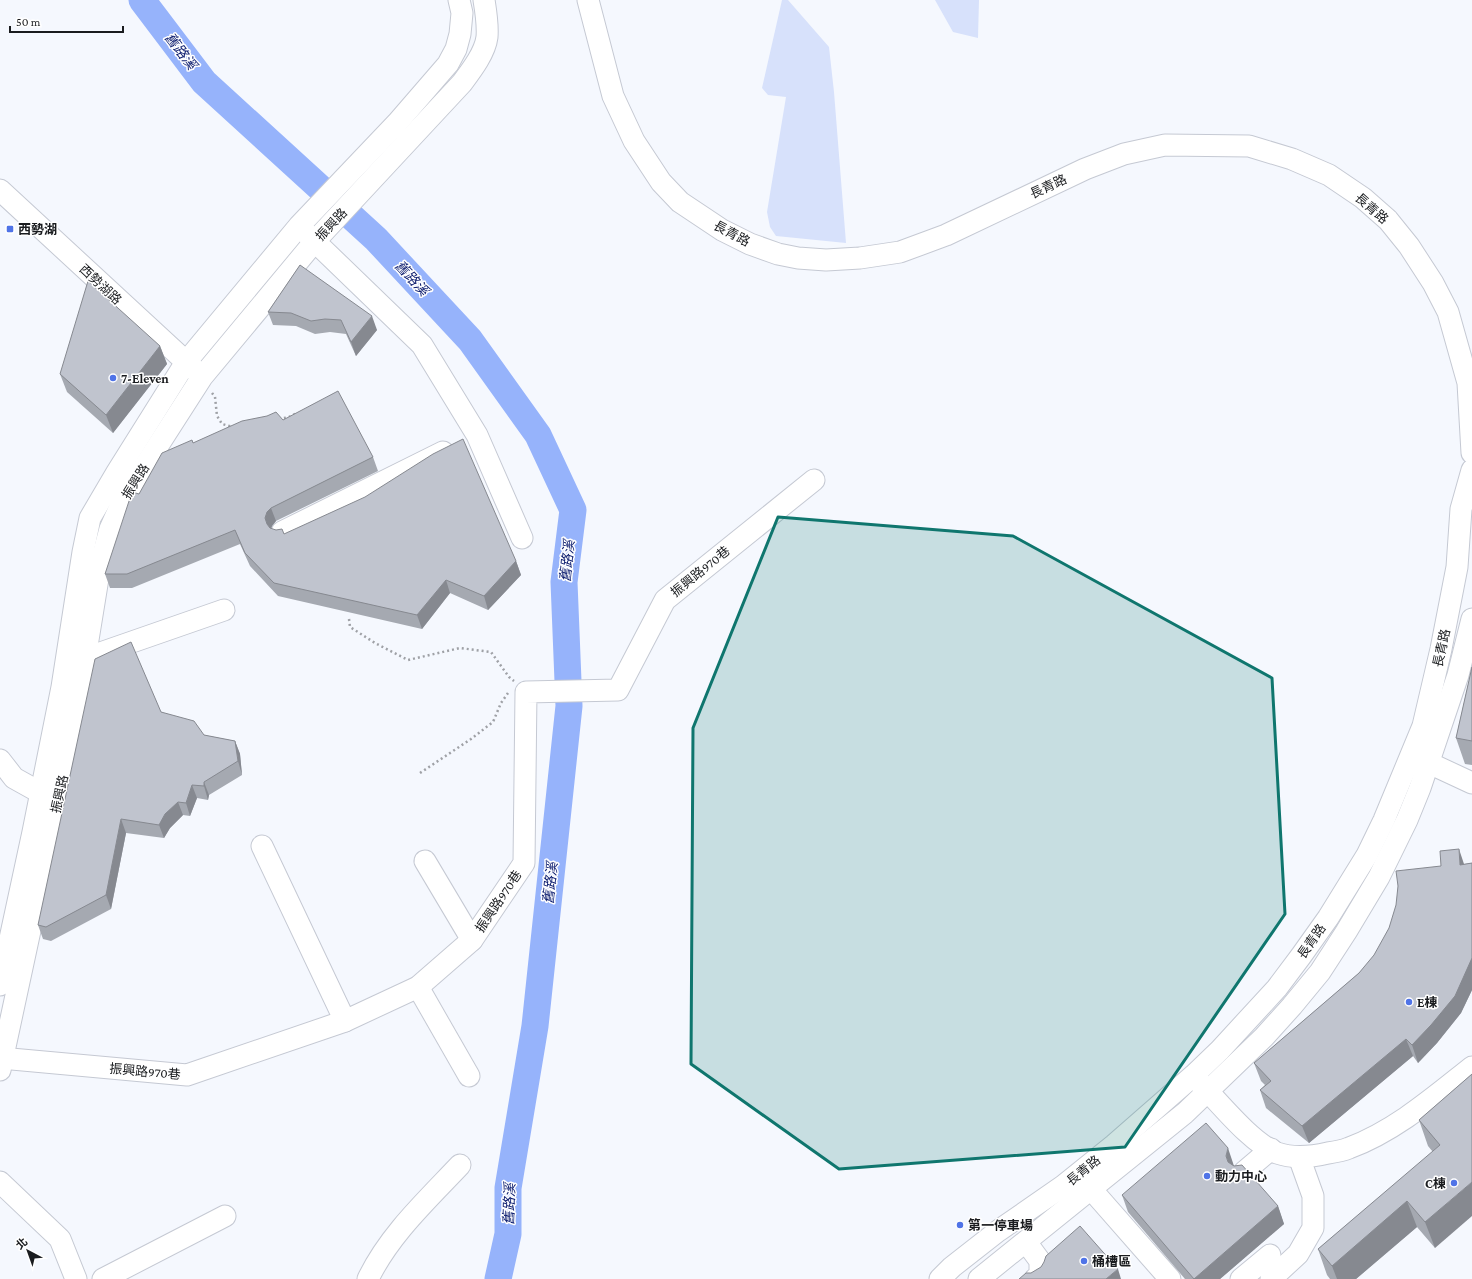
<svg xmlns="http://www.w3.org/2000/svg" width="1472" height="1279" viewBox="0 0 1472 1279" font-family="'Crimson Pro','Noto Sans TC',serif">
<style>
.green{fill:#d7e1fb}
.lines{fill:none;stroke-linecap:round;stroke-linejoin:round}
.river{stroke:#96b3fb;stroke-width:27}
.minor-casing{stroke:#c5c9d3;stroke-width:23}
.path{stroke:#9fa1a6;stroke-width:2.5;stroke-dasharray:2 3;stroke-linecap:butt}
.minor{stroke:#fff;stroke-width:21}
.wall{fill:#a5a9b1}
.shaded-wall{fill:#868990}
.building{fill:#c0c4ce;stroke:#868990}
.marked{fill:#0f766e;fill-opacity:0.2;stroke:#0f766e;stroke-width:3;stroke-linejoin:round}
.poi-dot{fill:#4f73e7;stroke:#fff;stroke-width:1.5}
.labels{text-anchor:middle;stroke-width:3;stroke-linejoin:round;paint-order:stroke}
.street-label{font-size:13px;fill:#1a1c1f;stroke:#fff}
.poi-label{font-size:13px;font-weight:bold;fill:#1a1c1f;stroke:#fff;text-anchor:start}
.water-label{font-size:14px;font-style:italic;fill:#102071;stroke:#fff}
</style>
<rect width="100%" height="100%" fill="#f5f8fe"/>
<g class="green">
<path d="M782,0H788L829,47L834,92L846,243L776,236L770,227L767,212L786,97L768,95L762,88Z"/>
<path d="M935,0H979L978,38L953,32Z"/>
</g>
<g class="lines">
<path class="river" d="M142,0L204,82L376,239L470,340L538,435L573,510L564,582L569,706L535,1026L508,1188V1234L498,1279"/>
<defs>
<g id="minor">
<path d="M588,0L613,96L634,141L661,182L680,202L722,230L750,244L778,254L798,258L826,260L860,258L900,252L946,235L1085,169L1124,154L1165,145L1249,146L1292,159L1329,175L1363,198L1388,220L1409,246L1433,283L1448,312L1468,383L1472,453"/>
<path d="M0,190L196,371"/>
<path d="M305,232L422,345L477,435L522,538"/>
<path d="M282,532L443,452"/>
<path d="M75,657L86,658L224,610"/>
<path d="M1417,759L1429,763L1472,783"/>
<path d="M0,760L14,778L41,793L53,798"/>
<path d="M262,846L345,1021"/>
<path d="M425,861L472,940"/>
<path d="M0,985L33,832L62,687L83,552L90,518L117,472L186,362L299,226L397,123L448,64L456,49L460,34L462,13L459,0"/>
<path d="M418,987L469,1076"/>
<path d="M0,1058L187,1075L345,1021L418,987L472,940L524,863L526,692L618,690L665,600L814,480"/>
<path d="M0,1070L65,768L80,689L100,566L110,529L123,500L202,377L315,241L462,83C471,71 485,53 487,37C488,25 486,12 484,0"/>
<path d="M1199,1082C1219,1102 1251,1143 1277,1153C1294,1159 1311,1157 1328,1153C1335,1152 1342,1151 1349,1148C1395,1131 1434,1097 1472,1067"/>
<path d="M1244,1172L1271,1149"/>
<path d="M0,1182L60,1239L76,1279"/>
<path d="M1091,1189L1170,1279"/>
<path d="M1026,1242L1040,1261V1275L1035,1279"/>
<path d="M103,1279L225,1216"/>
<path d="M368,1279C389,1235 427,1200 460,1165"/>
<path d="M940,1279L952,1267L998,1231L1063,1186L1114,1145L1194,1075L1220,1050L1277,988L1301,956L1328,918L1367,855L1384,820L1423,726L1441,649L1457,567L1461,509L1472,470"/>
<path d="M979,1279L1185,1113L1264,1037L1292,1006L1320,972L1346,932L1379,877L1407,820L1420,788L1458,675L1472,619"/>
<path d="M1241,1279L1270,1255"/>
<path d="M1271,1279L1298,1254L1313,1228V1196L1299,1157"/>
</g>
</defs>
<use href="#minor" class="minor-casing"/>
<g class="path">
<path d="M212,393L215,397L217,416L222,424L233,427"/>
<path d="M279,419L289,417L297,413"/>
<path d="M349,619L350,627L375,643L408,660L460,648L491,652L509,677L514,681"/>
<path d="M420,773L471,739L493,722L501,703L508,693"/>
</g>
<use href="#minor" class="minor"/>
</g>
<g class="wall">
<path d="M300,265L377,330L356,356L346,334L330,332L315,334L296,326L273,325L268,312Z"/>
<path d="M160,346L167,364L113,433L67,392L60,374Z"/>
<path d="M283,420L373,457L378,471L276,521L272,526L271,529L284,534L516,561L521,575L488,610L450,593L422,629L278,596L250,566L240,544L132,588H110L105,574L139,494L193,443Z"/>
<path d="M1472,667V765L1465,764L1456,738Z"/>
<path d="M161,712L204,735L235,741L240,754L242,775L209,795L208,800L197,798L190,816L183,815L170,828L164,838L126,833L111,909L51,941L43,939L38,925Z"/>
<path d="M1472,863V990L1461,1013L1437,1043L1418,1063L1413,1056L1309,1143L1266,1108L1260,1090L1265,1085L1261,1081L1254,1063L1359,973L1464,864Z"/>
<path d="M1472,1074L1435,1248L1417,1227L1356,1279H1330L1327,1275L1318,1249L1433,1152L1428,1146L1419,1120Z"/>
<path d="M1234,1166L1278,1206L1284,1224L1220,1279H1185L1128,1212L1122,1195Z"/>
</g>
<g class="shaded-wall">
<path d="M372,316L377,330L356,356L351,342Z"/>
<path d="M160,346L167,364L113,433L106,415Z"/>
<path d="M271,508L276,521L272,526L270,532L267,524L265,518L267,512Z"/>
<path d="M516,561L521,575L488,610L484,596Z"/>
<path d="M446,580L450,593L422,629L417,615Z"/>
<path d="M235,741L240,754L242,775L238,761Z"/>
<path d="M204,782L209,795L208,800L204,786Z"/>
<path d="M192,785L197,798L190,816L186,803Z"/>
<path d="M178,802L183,815L170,828L164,838L159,825L165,814Z"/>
<path d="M121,819L126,833L111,909L106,895Z"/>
<path d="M1459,849L1465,867L1460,865Z"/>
<path d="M1472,958V990L1461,1013L1437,1043L1418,1063L1412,1045Z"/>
<path d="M1406,1039L1413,1056L1309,1143L1302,1126Z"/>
<path d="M1228,1148L1234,1166L1232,1174L1226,1156Z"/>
<path d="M1472,1182V1216L1435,1248L1425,1222Z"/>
<path d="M1407,1201L1417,1227L1356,1279H1337L1332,1266Z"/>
<path d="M1278,1206L1284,1224L1220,1279H1194Z"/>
<path d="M1118,1269L1121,1279H1106Z"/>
</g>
<g class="building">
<path d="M300,265L372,316L351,342L341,320L325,319L311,321L291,313L268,312Z"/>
<path d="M88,281L160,346L106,415L60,374Z"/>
<path d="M338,391L373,457L271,508L267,512L265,518L267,524L270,528L276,530L282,529L284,534L365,497L433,454L463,439L516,561L484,596L446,580L417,615L274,583L245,553L235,530L127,574H105L132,492L139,494L162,453L192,440L193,443L242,421L267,416L276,412L283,420Z"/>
<path d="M131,642L161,712L194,721L204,735L235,741L238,761L204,782V786L192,785L186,803L178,802L165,814L159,825L121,819L106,895L46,927L38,925L95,659Z"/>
<path d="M1472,667V741L1456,738Z"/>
<path d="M1459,849L1460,865L1472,863V958L1455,996L1431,1025L1412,1045L1406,1039L1302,1126L1260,1090L1271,1081L1254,1063L1359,973L1374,955L1389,928L1396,905L1398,886L1396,871L1441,866L1440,851Z"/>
<path d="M1472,1074V1182L1425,1222L1407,1201L1332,1266L1318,1249L1440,1145L1419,1120Z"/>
<path d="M1206,1123L1228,1148L1226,1156L1228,1162L1234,1166L1242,1165L1278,1206L1194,1279L1122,1195Z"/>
<path d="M1080,1226L1118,1269L1106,1279H1019L1026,1273H1031L1041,1267L1044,1262L1046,1256Z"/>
</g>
<path class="marked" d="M778,517L1013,536L1272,678L1285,914L1125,1147L839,1169L691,1064L693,728Z"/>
<g class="poi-dot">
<rect x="6" y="225" width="8" height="8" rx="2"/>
<circle cx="113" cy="378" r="4"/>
<circle cx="1409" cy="1002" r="4"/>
<circle cx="1207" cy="1176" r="4"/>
<circle cx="1454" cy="1183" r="4"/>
<circle cx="960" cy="1225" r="4"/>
<circle cx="1084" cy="1261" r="4"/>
</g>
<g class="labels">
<g class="street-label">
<text transform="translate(1048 186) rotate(-25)" y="5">長青路</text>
<text transform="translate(1372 208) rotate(41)" y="5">長青路</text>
<text transform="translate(331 224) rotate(-47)" y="5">振興路</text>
<text transform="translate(732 233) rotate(28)" y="5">長青路</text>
<text transform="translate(101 284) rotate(43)" y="5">西勢湖路</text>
<text transform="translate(135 481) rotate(-58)" y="5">振興路</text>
<text transform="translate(700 571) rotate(-39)" y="5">振興路970巷</text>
<text transform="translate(1441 648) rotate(-78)" y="5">長青路</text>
<text transform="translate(59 794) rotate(-78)" y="5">振興路</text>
<text transform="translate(498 901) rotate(-56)" y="5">振興路970巷</text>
<text transform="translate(1311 941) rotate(-55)" y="5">長青路</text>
<text transform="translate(145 1071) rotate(5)" y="5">振興路970巷</text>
<text transform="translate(1083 1170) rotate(-39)" y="5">長青路</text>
</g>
<g class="poi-label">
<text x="18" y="234">西勢湖</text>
<text x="121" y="383">7-Eleven</text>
<text x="1417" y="1007">E棟</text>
<text x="1215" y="1181">動力中心</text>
<text x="1446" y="1188" text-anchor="end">C棟</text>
<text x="968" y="1230">第一停車場</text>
<text x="1092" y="1266">桶槽區</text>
</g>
<g class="water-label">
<text transform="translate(181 51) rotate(53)" y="5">舊路溪</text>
<text transform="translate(412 278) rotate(47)" y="5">舊路溪</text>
<text transform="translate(567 561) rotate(-84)" y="5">舊路溪</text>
<text transform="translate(550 883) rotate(-84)" y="5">舊路溪</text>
<text transform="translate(509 1204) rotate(-88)" y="5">舊路溪</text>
</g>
</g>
<g transform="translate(28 1251) rotate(319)" stroke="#ffffff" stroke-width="3" paint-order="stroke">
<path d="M0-3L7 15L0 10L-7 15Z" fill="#1a1c1f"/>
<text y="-6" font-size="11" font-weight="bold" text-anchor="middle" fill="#1a1c1f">北</text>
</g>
<path d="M10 26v6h113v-6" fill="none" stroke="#1a1c1f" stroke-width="2"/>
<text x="16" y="26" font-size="12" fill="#1a1c1f" stroke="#ffffff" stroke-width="3" paint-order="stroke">50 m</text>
</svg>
